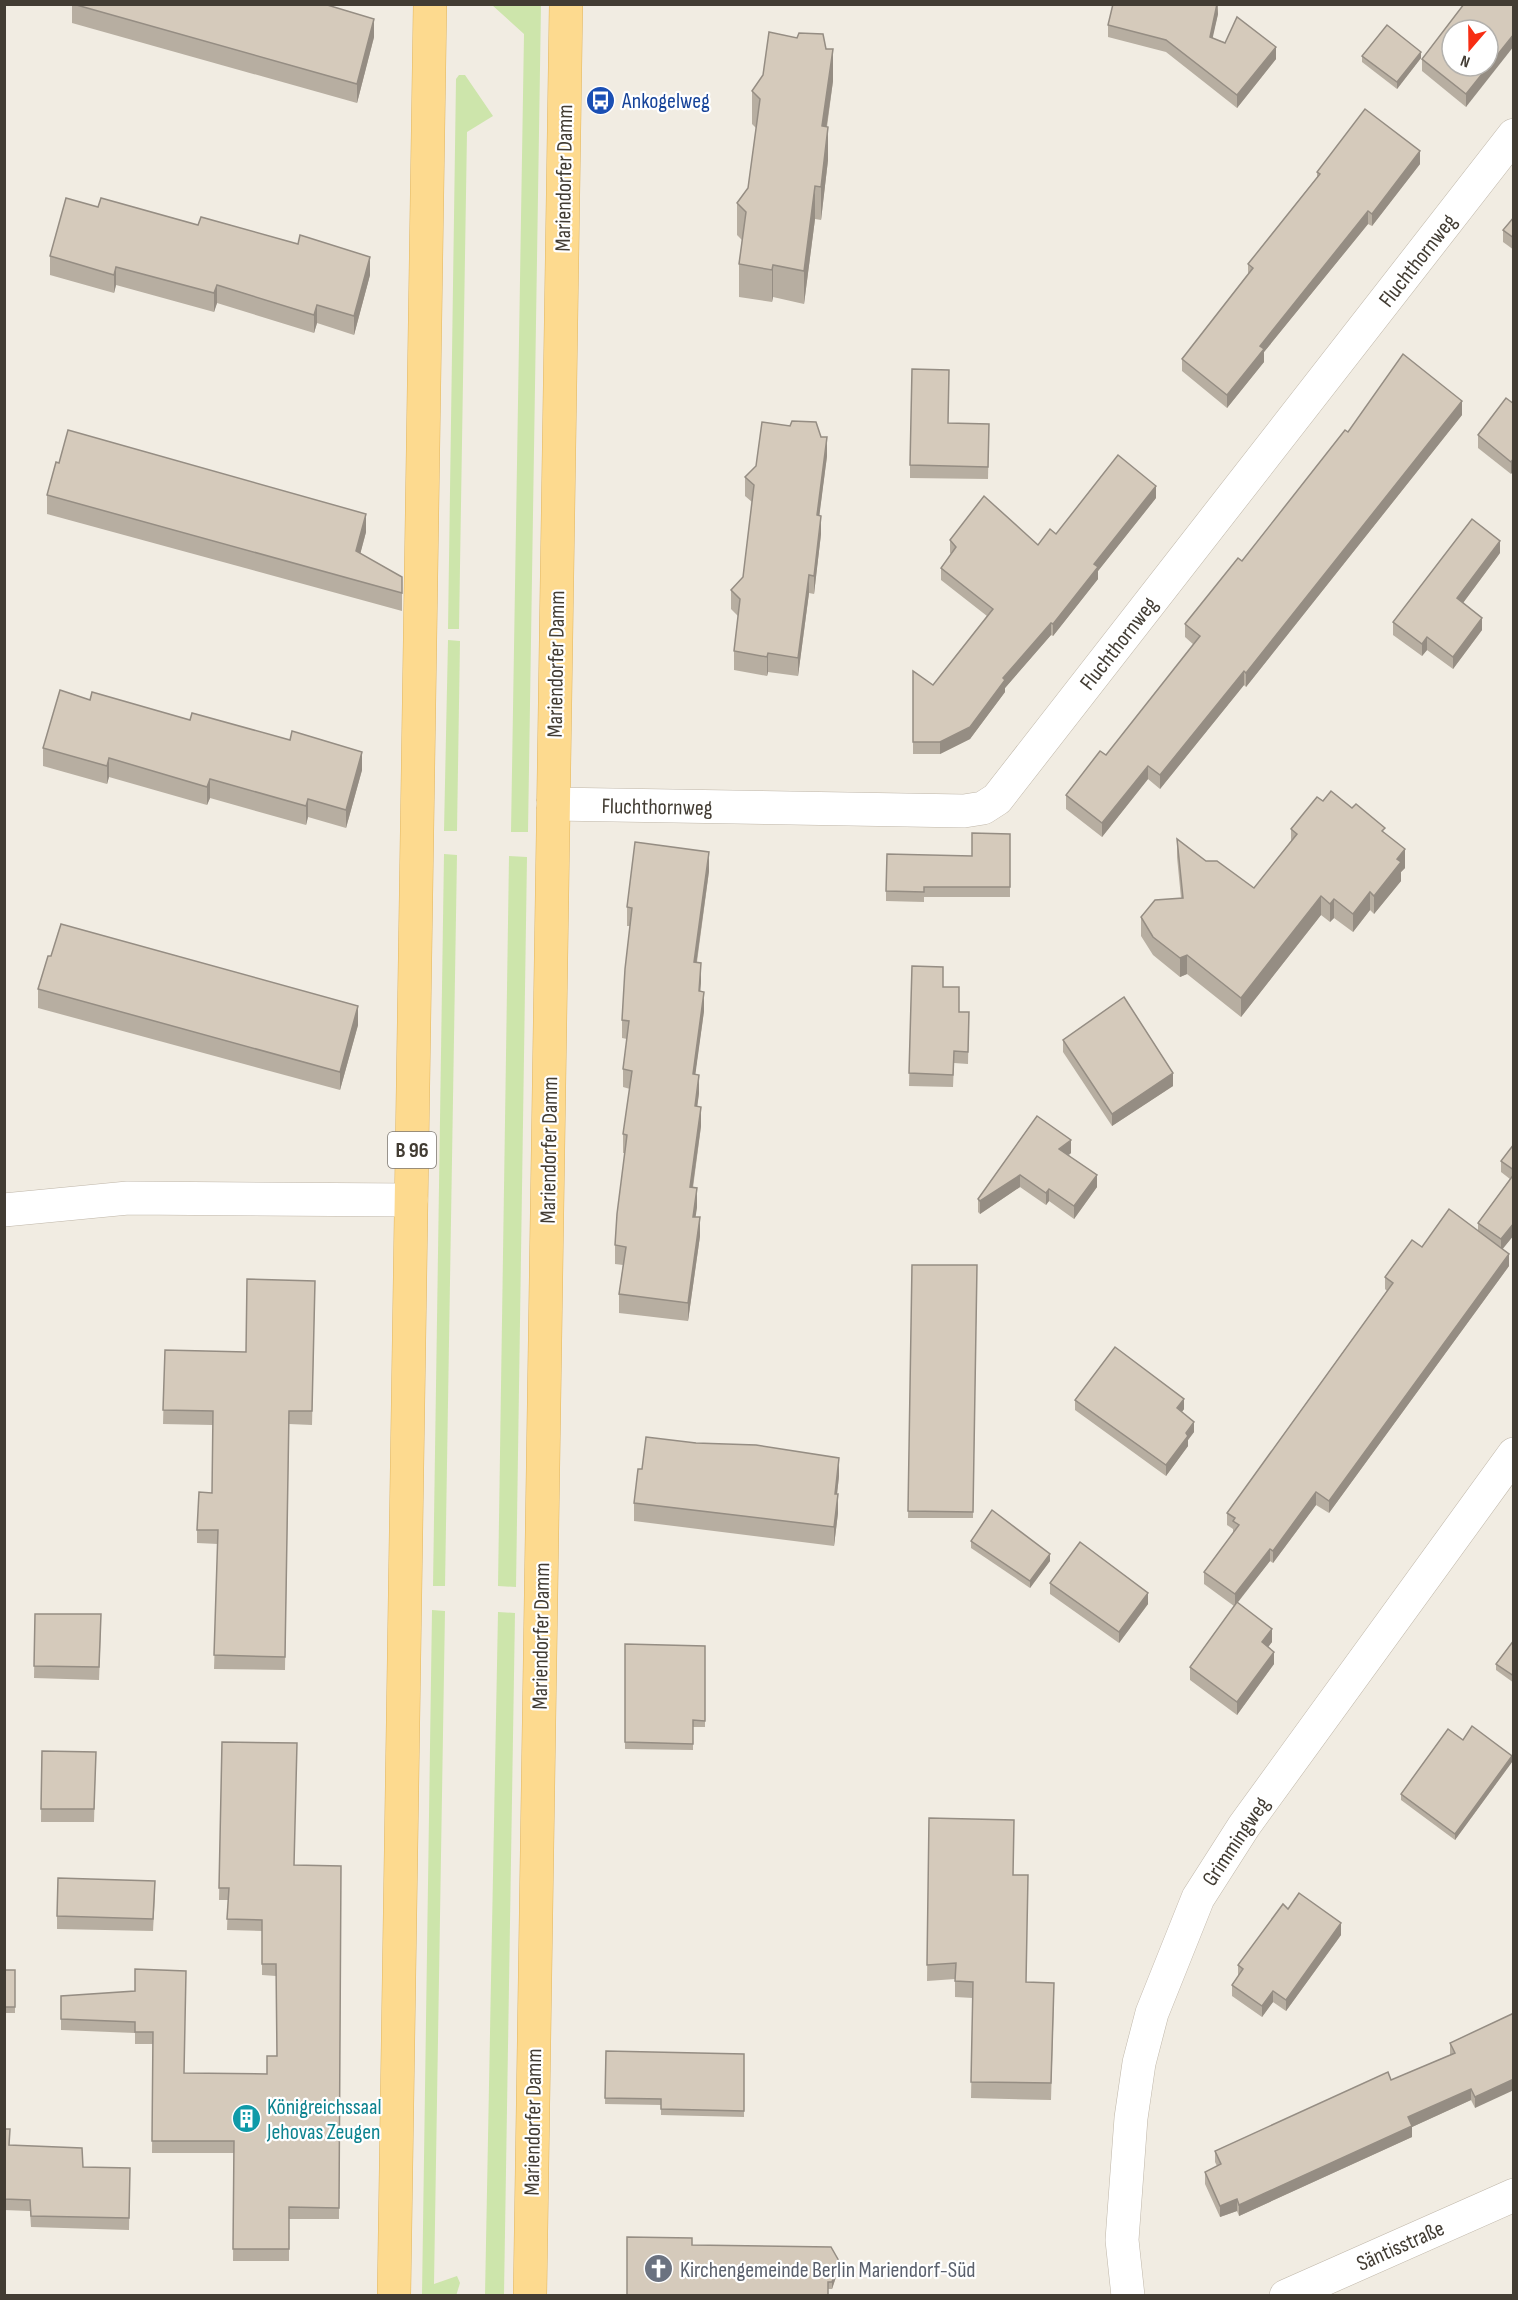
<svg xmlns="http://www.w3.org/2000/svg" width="1518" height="2300" viewBox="0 0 1518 2300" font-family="'Sofia Sans Condensed',sans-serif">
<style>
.green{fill:#cde5ab}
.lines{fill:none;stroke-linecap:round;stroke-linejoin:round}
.minor-casing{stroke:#bfb6a8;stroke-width:34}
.tertiary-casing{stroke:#bfb6a8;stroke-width:34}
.primary-casing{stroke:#e1b660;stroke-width:34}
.minor{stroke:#fff;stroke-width:33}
.tertiary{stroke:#fff;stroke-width:33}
.primary{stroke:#fdda8f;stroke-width:33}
.wall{fill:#b7aea1}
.shaded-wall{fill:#958d83}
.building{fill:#d5cabb;stroke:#958d83;stroke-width:1.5;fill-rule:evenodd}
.labels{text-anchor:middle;stroke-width:4.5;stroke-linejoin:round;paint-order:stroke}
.shield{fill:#fff;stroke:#7b7670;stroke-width:1.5}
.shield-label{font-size:21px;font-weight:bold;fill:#423c33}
.transit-label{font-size:22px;fill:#164399;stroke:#fff;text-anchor:start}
.street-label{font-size:22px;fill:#423c33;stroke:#fff}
.culture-label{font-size:22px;fill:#0d838f;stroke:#fff;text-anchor:start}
.worship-label{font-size:22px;fill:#5b616d;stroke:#fff;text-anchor:start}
</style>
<rect width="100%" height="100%" fill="#f1ece2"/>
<g class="green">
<path d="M492,5H541L528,832H511L524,34Z"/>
<path d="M459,75H465L493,116L467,132L459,629H448L456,79Z"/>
<path d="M448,640L460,641L457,831H444Z"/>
<path d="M444,854L457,855L445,1586H433Z"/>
<path d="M509,856L527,857L516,1587L498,1586Z"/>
<path d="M432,1610L445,1611L434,2284L457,2276L460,2283L456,2296L422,2295Z"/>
<path d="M498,1612L515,1613L504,2295L485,2296Z"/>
</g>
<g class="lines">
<defs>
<g id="minor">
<path d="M553,804L964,811L983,808L997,799L1514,135"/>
<path d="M4,1210L128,1198L411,1200"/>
<path d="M1128,2296L1122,2240L1131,2118L1139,2063L1152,2013L1198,1898L1244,1826L1514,1454"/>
</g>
<path id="tertiary" d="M1286,2296L1514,2195"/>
<g id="primary">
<path d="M394,2296L430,4"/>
<path d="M530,2296L566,4"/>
</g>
</defs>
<use href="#minor" class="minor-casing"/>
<use href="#tertiary" class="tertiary-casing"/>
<use href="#primary" class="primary-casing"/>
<use href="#minor" class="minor"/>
<use href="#tertiary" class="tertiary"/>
<use href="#primary" class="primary"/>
</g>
<g class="wall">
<path d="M72,4L374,37L357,103L72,23Z"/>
<path d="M1111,4H1218V14L1212,38L1276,59L1237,108L1166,52L1108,37V25L1113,5Z"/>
<path d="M1514,4L1466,107L1422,71V59Z"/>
<path d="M1362,56L1421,58L1397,89L1362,62Z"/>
<path d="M833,81L827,127L828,160L821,220L815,219L804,304L773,297L772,302L739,297V264L742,240L737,235V203L748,188L756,128L752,124V91Z"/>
<path d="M1420,164L1372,226L1368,224L1264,352V362L1227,408L1182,371V359L1248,274V264L1317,177V172Z"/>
<path d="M98,207L370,275L354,335L317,323L314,333L217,303L214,312L116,285L114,293L50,275V256Z"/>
<path d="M1514,217V250L1503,242V230Z"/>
<path d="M1514,404V470L1511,474L1478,448V435Z"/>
<path d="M1462,415L1246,687L1244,685L1160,789L1148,779L1102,837L1066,809V795L1106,755L1194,645L1185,637V624L1242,561L1348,432Z"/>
<path d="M948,423L989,424L988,479L910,478V465Z"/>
<path d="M790,426L827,456L819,516L821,534L814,594L809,593L798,676L768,672L767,676L734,670V651L738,616L731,609V590L743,577L752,502L745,496V477L756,466Z"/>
<path d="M47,495L366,532L360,554L402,577V611L47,514Z"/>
<path d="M1156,498L1098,571V579L1053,636L1051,635L1005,688V692L970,739L940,754H913V671L933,685L987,616L941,580V568L951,554L950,553V540L1038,545L1056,534Z"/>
<path d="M1500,553L1463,603L1482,630L1453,669L1427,650L1422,656L1393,635V622Z"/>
<path d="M90,700L362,770L346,828L308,817L306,825L210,798L207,805L109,777L107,784L43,766V748Z"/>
<path d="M1323,801L1385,834L1405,868L1401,872V881L1374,914L1370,910L1353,932L1334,918L1330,922L1321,915L1241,1017L1187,974L1180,977L1153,955L1141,936V917L1181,898L1177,857V839L1206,861L1254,888L1291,841V829Z"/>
<path d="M1010,834V897H924V902L886,901V891L972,856Z"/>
<path d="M709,871L697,962L701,981L700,991L704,1011L695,1074L699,1093L697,1106L701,1126L693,1188L697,1207L695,1217L700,1236L688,1321L619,1313V1294L623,1265L615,1264V1245L625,1153H623V1134L630,1089L623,1087V1069L627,1039L622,1038V1020L630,926H627V907Z"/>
<path d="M912,966L943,987L959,1012H969L968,1064L954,1063L953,1087L909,1086Z"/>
<path d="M38,989L358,1025L340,1090L38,1008Z"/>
<path d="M1063,1040L1173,1086L1112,1126L1063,1052Z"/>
<path d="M1037,1116L1071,1153L1069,1155L1097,1187L1074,1219L1049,1201L1046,1205L1020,1187L980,1214L978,1212V1199Z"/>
<path d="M1514,1144V1235L1502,1249L1509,1266L1329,1513L1316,1505L1273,1563L1270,1561L1237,1602L1272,1642L1268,1647L1274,1664L1237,1715L1190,1680V1667L1234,1606L1204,1584V1572L1233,1533V1529L1227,1525V1513L1387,1291L1385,1289V1277L1422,1247L1478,1231V1223L1510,1179L1501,1172V1161Z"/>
<path d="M912,1265H977L973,1518H908Z"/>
<path d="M315,1281L312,1425L289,1424L285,1670L214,1669L218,1544L197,1543V1530L212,1493L213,1425L163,1424L165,1350L246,1352Z"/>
<path d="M1075,1400L1184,1409L1182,1412L1194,1432L1188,1440V1446L1166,1476L1075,1410Z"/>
<path d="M839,1476L837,1494L838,1513L834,1546L634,1521V1503Z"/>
<path d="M971,1541L1050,1561L1030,1588L971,1548Z"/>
<path d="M1050,1583L1148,1604L1119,1643L1050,1594Z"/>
<path d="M35,1614L101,1626L99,1680L34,1678Z"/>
<path d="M1514,1640V1683L1496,1670V1664Z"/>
<path d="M625,1644L705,1646V1727H693V1750L625,1749Z"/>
<path d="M222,1742L294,1865L341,1866L339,2219H289V2261H233L234,2153H152L153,2044H135V2033L61,2030V1996L135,1991L184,2073L267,2074L277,2056L276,1976L262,1975V1931L227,1930L228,1900H219Z"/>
<path d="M42,1751L96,1752L94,1822H41Z"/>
<path d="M1512,1762L1455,1840L1401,1800V1794Z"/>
<path d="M929,1818L1013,1875L1026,1982L1054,1999L1051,2100L971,2098L973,1998L955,1997V1979L927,1981Z"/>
<path d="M155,1894L153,1931L57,1929V1916Z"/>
<path d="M1288,1909L1341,1935L1286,2011L1273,2002L1262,2017L1232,1996V1985L1238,1976V1965Z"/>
<rect x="4" y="1970" width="11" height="43"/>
<path d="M1514,2013L1475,2108L1471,2100L1412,2127V2137L1239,2216L1237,2211L1220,2217L1205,2184V2172L1217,2166L1215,2162V2151L1391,2080L1450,2055V2043Z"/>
<path d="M606,2051L744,2054V2117L661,2115V2105L605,2104Z"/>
<path d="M4,2129L9,2145L83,2167L130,2168L129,2230L31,2227L30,2211L4,2210Z"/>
<path d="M692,2245L839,2268L832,2289H828Z"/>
</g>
<g class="shaded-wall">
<path d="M1217,4L1218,14L1210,50V37Z"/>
<path d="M374,19V37L357,103V84Z"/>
<path d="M1514,34V46L1466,107V94Z"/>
<path d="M1276,47V59L1237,108V95Z"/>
<path d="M833,49V81L822,158V126Z"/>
<path d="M1421,52V58L1397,89V82Z"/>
<path d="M828,127V160L821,220V187Z"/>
<path d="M1420,151V164L1372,226V214Z"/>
<path d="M815,186V219L804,304V271Z"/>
<path d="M1368,211V224L1264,352V362L1227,408V395L1260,346Z"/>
<path d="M370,257V275L354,335V316Z"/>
<path d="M773,265V297L772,302V270Z"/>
<path d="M116,267V285L114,293V275Z"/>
<path d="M217,285V303L214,312V293Z"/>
<path d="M317,305V323L314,333V315Z"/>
<path d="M1462,401V415L1246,687V673Z"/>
<path d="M827,437V456L817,534V515Z"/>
<path d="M1514,458V470L1511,474V462Z"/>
<path d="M1156,486V498L1098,571V579L1053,636V624L1094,564Z"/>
<path d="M366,514V532L356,570V551Z"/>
<path d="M821,516V534L814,594V576Z"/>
<path d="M1500,541V553L1457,611V598Z"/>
<path d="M809,575V593L798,676V658Z"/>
<path d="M1482,618V630L1453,669V657Z"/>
<path d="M1051,623V635L1005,688V692L970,739L940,754V742L1003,678Z"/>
<path d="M1427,637V650L1422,656V644Z"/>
<path d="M768,653V672L767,676V657Z"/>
<path d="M1244,671V685L1160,789V775Z"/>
<path d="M362,752V770L346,828V810Z"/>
<path d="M109,758V777L107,784V766Z"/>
<path d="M1148,766V779L1102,837V823Z"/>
<path d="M210,779V798L207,805V787Z"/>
<path d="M308,799V817L306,825V806Z"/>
<path d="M1405,849V868L1401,872V881L1374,914V896L1397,859Z"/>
<path d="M709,852V871L694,980V962Z"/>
<path d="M1370,892V910L1353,932V914Z"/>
<path d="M1321,896V915L1241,1017V998Z"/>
<path d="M1334,899V918L1330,922V904Z"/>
<path d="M1187,955V974L1180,977V958Z"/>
<path d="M701,963V981L699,1009V991Z"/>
<path d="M704,992V1011L693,1092V1074Z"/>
<path d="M358,1006V1025L340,1090V1072Z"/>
<path d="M1173,1073V1086L1112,1126V1114Z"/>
<path d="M699,1075V1093L695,1124V1106Z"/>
<path d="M701,1107V1126L690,1206V1187Z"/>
<path d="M1071,1140V1153L1059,1161V1149Z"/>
<path d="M1020,1175V1187L980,1214V1201Z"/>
<path d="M1097,1175V1187L1074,1219V1206Z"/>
<path d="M697,1188V1207L693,1236V1217Z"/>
<path d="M1049,1189V1201L1046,1205V1193Z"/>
<path d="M700,1217V1236L688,1321V1303Z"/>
<path d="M1514,1223V1235L1501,1251V1239Z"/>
<path d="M1509,1254V1266L1329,1513V1501Z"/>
<path d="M1184,1399V1409L1177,1418V1408Z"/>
<path d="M1194,1422V1432L1188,1440V1446L1166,1476V1465Z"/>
<path d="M839,1458V1476L835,1512V1494Z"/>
<path d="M1316,1492V1505L1273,1563V1551Z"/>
<path d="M838,1494V1513L834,1546V1527Z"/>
<path d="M1270,1549V1561L1235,1606V1594Z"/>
<path d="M1050,1554V1561L1030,1588V1581Z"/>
<path d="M1148,1593V1604L1119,1643V1632Z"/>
<path d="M1272,1629V1642L1262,1655V1642Z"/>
<path d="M1274,1652V1664L1237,1715V1702Z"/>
<path d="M1512,1756V1762L1455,1840V1834Z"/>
<path d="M1341,1923V1935L1286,2011V2000Z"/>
<path d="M1273,1991V2002L1262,2017V2006Z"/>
<path d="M1514,2079V2090L1475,2108V2097Z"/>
<path d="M1471,2089V2100L1412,2127V2137L1239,2216V2205L1408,2117Z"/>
<path d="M1237,2199V2211L1220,2217V2206Z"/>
<path d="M839,2261V2268L832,2289V2282Z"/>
</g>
<g class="building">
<path d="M73,4H324L374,19L357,84Z"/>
<path d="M1113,4H1217L1210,37L1225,43L1237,17L1276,47L1237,95L1166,40L1108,25Z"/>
<path d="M1464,4H1514V34L1466,94L1422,59ZM1452,30H1488V66H1452Z"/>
<path d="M1387,25L1421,52L1397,82L1362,56Z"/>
<path d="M769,32L797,38L799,33L823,34L826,49H833L822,126L828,127L821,187L815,186L804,271L773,265L772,270L739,264L746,212L737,203L748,188L760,99L752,91L763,75Z"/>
<path d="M1365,109L1420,151L1372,214L1368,211L1260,346L1264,349L1227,395L1182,359L1253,268L1248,264L1320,174L1317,172Z"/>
<path d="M66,198L98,207L101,198L198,225L201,217L298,244L300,235L370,257L354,316L317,305L314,315L217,285L214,293L116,267L114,275L50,256Z"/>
<path d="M1514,217V238L1503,230Z"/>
<path d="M1403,354L1462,401L1246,673L1244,671L1160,775L1148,766L1102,823L1066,795L1100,751L1106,755L1200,636L1185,624L1238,558L1242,561L1345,430L1348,432Z"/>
<path d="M912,369L949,370L948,423L989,424L988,467L910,465Z"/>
<path d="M1506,398L1514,404V458L1511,462L1478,435Z"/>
<path d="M792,421L816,422L821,437H827L817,515L821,516L814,576L809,575L798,658L768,653L767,657L734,651L740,599L731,590L743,577L754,485L745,477L756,466L762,422L790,426Z"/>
<path d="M68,430L366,514L356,551L402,577V593L47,495L56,462L59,463Z"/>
<path d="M1118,455L1156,486L1094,564L1098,567L1053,624L1051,623L1003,678L1005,680L970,727L940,742H913V671L933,685L993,609L941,568L956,547L950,540L984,496L1038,545L1050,529L1056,534Z"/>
<path d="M1472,519L1500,541L1457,598L1482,618L1453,657L1427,637L1422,644L1393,622Z"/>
<path d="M60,690L90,700L92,692L190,720L192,713L290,740L292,731L362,752L346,810L308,799L306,806L210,779L207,787L109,758L107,766L43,748Z"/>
<path d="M1331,791L1352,808L1356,804L1385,828L1382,831L1405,849L1397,859L1401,862L1374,896L1370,892L1353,914L1334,899L1330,904L1321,896L1241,998L1187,955L1180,958L1153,937L1141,917L1155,900L1183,898L1177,839L1206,861H1217L1254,888L1297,834L1291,829L1317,797L1323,801Z"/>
<path d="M972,833L1010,834V887H924V892L886,891L887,854L972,856Z"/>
<path d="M635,842L709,852L694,962L701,963L699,991L704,992L693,1074L699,1075L695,1106L701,1107L690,1187L697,1188L693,1217H700L688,1303L619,1294L626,1247L615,1245L617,1214L627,1135L623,1134L632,1071L623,1069L629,1021L622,1020L625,969L632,908L627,907Z"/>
<path d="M61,924L358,1006L340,1072L38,989L48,956H51Z"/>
<path d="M912,966L943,967V987H959V1012H969L968,1052L954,1051L953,1075L909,1073Z"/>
<path d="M1124,997L1173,1073L1112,1114L1063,1040Z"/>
<path d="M1037,1116L1071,1140L1059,1149L1097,1175L1074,1206L1049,1189L1046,1193L1020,1175L980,1201L978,1199Z"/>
<path d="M1514,1144V1170L1501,1161Z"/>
<path d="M1514,1174V1223L1501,1239L1478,1223Z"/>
<path d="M1449,1209L1509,1254L1329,1501L1316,1492L1273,1551L1270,1549L1235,1594L1204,1572L1239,1525L1233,1521L1235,1518L1227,1513L1393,1283L1385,1277L1412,1240L1422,1247Z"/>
<path d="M912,1265H977L973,1512L908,1511Z"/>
<path d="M247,1279L315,1281L312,1411H289L285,1657L214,1655L218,1530H197L199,1492L212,1493L213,1411L163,1410L165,1350L246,1352Z"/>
<path d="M1115,1347L1184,1399L1177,1408L1194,1422L1186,1433L1188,1436L1166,1465L1075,1400Z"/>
<path d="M646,1437L696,1443L756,1445L839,1458L835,1494H838L834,1527L634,1503L638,1469H642Z"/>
<path d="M992,1510L1050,1554L1030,1581L971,1541Z"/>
<path d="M1080,1542L1148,1593L1119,1632L1050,1583Z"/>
<path d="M1237,1602L1272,1629L1262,1642L1274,1652L1237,1702L1190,1667Z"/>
<path d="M35,1614H101L99,1667L34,1666Z"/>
<path d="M1514,1640V1676L1496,1664Z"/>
<path d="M625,1644L705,1646V1721L693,1720V1744L625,1742Z"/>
<path d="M1472,1726L1512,1756L1455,1834L1401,1794L1448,1729L1463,1740Z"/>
<path d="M222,1742L297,1743L294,1865L341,1866L339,2208L289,2207V2249H233L234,2141H152L153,2032H135V2022L61,2019V1996L135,1991V1969L186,1971L184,2073L267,2074V2056H277L276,1964H262V1920L227,1919L229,1888H219Z"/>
<path d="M42,1751L96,1752L94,1809H41Z"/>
<path d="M929,1818L1014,1820L1013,1875H1028L1026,1982L1054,1983L1051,2083L971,2082L973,1982L955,1981L956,1963L927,1965Z"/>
<path d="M58,1878L155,1881L153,1919L57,1916Z"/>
<path d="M1299,1893L1341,1923L1286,2000L1273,1991L1262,2006L1232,1985L1243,1969L1238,1965L1283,1904L1288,1909Z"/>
<rect x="4" y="1970" width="11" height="37"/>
<path d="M1514,2013V2079L1475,2097L1471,2089L1408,2117L1412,2126L1239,2205L1237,2199L1220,2206L1205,2172L1221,2164L1215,2151L1388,2072L1391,2080L1455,2053L1450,2043Z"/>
<path d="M606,2051L744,2054V2111L661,2109V2099L605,2098Z"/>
<path d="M4,2129H10L9,2145L82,2148L83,2167L130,2168L129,2218L31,2216L30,2200L4,2199Z"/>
<path d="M627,2237L692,2238V2245L831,2247L839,2261L832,2282H828V2295H627Z"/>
</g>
<defs>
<symbol id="bus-disc" viewBox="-11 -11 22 22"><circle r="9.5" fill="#1a4fb4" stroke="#fff"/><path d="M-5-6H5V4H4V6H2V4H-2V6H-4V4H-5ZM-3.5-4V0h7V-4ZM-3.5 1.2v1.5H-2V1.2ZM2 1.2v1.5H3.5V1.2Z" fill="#fff"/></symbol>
<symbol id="building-disc" viewBox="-11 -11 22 22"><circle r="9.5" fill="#0f9aa8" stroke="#fff"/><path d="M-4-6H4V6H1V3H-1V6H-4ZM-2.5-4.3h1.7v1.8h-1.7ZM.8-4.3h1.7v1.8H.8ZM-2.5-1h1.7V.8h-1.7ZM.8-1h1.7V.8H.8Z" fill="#fff"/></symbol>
<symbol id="church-disc" viewBox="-11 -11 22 22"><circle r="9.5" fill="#6b7280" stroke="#fff"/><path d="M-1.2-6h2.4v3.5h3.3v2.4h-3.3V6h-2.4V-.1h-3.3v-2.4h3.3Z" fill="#fff"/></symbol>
</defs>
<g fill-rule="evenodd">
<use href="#bus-disc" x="584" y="84" width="33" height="33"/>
<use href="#building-disc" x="230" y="2102" width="33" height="33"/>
<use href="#church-disc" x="642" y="2252" width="33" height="33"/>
</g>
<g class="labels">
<rect class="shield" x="388" y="1132" width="48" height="36" rx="4.5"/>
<g class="shield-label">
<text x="412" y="1157">B 96</text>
</g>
<g class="transit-label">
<text x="622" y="108">Ankogelweg</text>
</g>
<g class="street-label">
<text transform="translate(563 178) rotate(-89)" y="8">Mariendorfer Damm</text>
<text transform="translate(1417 260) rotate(-52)" y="8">Fluchthornweg</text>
<text transform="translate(1118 643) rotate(-52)" y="8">Fluchthornweg</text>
<text transform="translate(555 664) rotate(-89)" y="8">Mariendorfer Damm</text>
<text transform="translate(657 806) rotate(1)" y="8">Fluchthornweg</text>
<text transform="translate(548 1150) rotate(-89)" y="8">Mariendorfer Damm</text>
<text transform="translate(540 1636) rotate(-89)" y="8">Mariendorfer Damm</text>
<text transform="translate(1235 1841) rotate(-56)" y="8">Grimmingweg</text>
<text transform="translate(532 2122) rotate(-89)" y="8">Mariendorfer Damm</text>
<text transform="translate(1400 2245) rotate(-24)" y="8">Säntisstraße</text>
</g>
<g class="culture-label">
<text x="267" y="2114">Königreichssaal<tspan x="267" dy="25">Jehovas Zeugen</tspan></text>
</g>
<g class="worship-label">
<text x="680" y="2277">Kirchengemeinde Berlin Mariendorf-Süd</text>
</g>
</g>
<rect width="1518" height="2300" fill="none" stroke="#423c33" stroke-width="12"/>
<g transform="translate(1470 48) rotate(200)"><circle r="28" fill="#ffffff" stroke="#b3b1ad" stroke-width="1.5"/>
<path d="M0-4.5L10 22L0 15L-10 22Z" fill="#f72d13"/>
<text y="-9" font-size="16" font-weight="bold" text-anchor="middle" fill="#423c33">N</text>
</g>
</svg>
